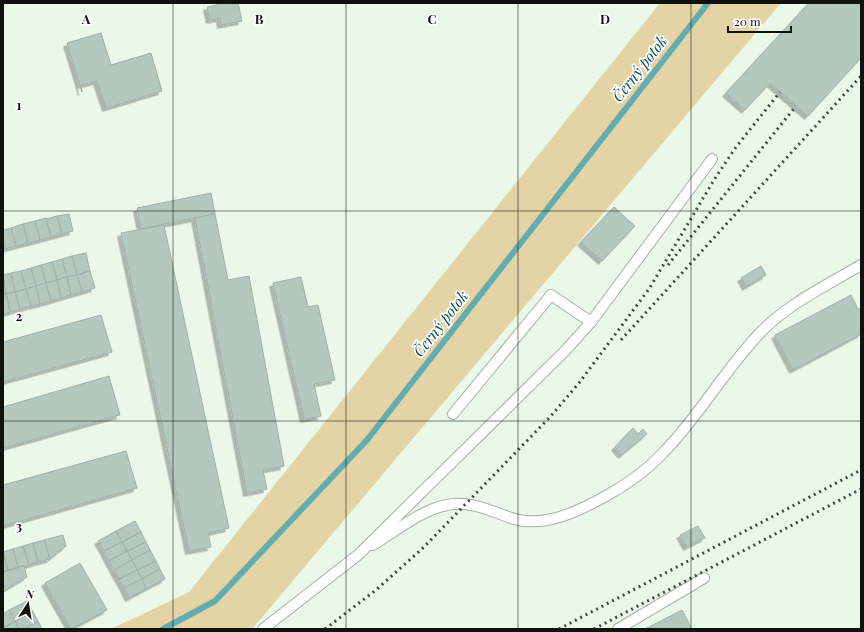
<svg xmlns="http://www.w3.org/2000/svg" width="864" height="632" viewBox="0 0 864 632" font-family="'Playfair Display',serif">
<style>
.green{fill:#e4d3a4}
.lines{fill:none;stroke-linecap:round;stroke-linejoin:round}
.stream{stroke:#64adaf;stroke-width:6}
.building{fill:#b4c8c0;stroke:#9db0a9;filter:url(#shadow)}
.service-casing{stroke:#a4b1a4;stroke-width:12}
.service{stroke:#fff;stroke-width:10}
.rail{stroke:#424942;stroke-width:3;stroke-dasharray:2 4;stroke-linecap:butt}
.grid{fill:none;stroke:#0e130e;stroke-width:1;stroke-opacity:0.55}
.labels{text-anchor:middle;stroke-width:3.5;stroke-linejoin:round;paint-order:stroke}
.water-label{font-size:15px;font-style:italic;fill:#084d4f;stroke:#fff}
.grid-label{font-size:13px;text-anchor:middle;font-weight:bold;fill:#0e130e;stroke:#fff;stroke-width:3.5;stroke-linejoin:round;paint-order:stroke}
</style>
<defs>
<filter id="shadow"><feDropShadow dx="-3.5" dy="3.5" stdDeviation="0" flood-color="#0004"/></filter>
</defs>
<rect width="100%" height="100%" fill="#eaf8ea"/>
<path class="green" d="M660,3H781L252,629H111L189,592Z"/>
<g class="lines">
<path class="stream" d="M163,629L215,601L367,440L708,3"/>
</g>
<g class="building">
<path d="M217,3H238L242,21L221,25L220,18L210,20L207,7L217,5Z"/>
<path d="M809,3H861V58L808,116L770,83L745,110L726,93Z"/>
<path d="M101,33L111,65L151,53L162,91L106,108L97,81L81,85L82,92L67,43Z"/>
<path d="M211,193L215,214L141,229L137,208Z"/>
<path d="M614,207L635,226L602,261L581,242Z"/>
<path d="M69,214L73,231L62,234L57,216Z"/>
<path d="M215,214L228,280L249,276L284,466L263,470L267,489L247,493L195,218Z"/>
<path d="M57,216L62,234L51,237L46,219Z"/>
<path d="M46,218L51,237L40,240L35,221Z"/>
<path d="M35,221L40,240L28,243L23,224Z"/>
<path d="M23,224L28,243L16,246L11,228Z"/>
<path d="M164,225L229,528L208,533L211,547L189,551L121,233Z"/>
<path d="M11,228L16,246L4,249L3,230Z"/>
<path d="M86,253L90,271L77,275L72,256Z"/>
<path d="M72,256L77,275L67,277L62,259Z"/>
<path d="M62,259L67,277L57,280L52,262Z"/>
<path d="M52,262L57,280L46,283L41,265Z"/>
<path d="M41,265L46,283L36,286L31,268Z"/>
<path d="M761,266L766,275L746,287L741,278Z"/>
<path d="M31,268L36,286L26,289L21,271Z"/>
<path d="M21,271L26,289L15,292L11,273Z"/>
<path d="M90,271L95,288L82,292L77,275Z"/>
<path d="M11,273L15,292L6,294L3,275Z"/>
<path d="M77,275L82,292L71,295L67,277Z"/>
<path d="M67,277L71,295L61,298L57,280Z"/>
<path d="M301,277L308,307L318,305L335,380L314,384L321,416L304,419L273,283Z"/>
<path d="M57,280L61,298L51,301L46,283Z"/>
<path d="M46,283L51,301L40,304L36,286Z"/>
<path d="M36,286L40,304L31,306L26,289Z"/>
<path d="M26,289L31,306L20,309L15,292Z"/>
<path d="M15,292L20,309L10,312L6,294Z"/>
<path d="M6,294L10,312L3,314V295Z"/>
<path d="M851,295L858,309L861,308V334L793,370L775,335Z"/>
<path d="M101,315L112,352L3,382V342Z"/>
<path d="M109,376L120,415L3,448V407Z"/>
<path d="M633,428L638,434L643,429L647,434L622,455L615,447Z"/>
<path d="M126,451L137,488L3,526V485Z"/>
<path d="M135,521L141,532L122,542L116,531Z"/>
<path d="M698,526L705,538L687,547L680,535Z"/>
<path d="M116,531L122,542L104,551L98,541Z"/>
<path d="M141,532L146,542L127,551L122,542Z"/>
<path d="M63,535L66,546L50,559L44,540Z"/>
<path d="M44,540L50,559L38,562L33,543Z"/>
<path d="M122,542L127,551L109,561L104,551Z"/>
<path d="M146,542L150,550L132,560L127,551Z"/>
<path d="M33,543L38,562L29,565L23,546Z"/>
<path d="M23,546L29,565L18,567L13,549Z"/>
<path d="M13,549L18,567L8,570L3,552Z"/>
<path d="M150,550L156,561L137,570L132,560Z"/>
<path d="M127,551L132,560L114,570L109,561Z"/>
<path d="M3,552L8,570L3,572Z"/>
<path d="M132,560L137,570L119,579L114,570Z"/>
<path d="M156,561L160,569L142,579L137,570Z"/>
<path d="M80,563L107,610L71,629L45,583Z"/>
<path d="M24,566L27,577L3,591V572Z"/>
<path d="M160,569L165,579L146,589L142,579Z"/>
<path d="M137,570L142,579L124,588L119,579Z"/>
<path d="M142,579L146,589L129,598L124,588Z"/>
<path d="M27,601L33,612L15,621L9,610Z"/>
<path d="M9,610L15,621L3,628V614Z"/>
<path d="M682,610L692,629H645Z"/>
<path d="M33,612L38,621L24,629H19L15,621Z"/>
<path d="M15,621L19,629H3V628Z"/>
<path d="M38,621L42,629H24Z"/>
</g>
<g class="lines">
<defs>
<g id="service">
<path d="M453,414L551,295L591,322"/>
<path d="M373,545C394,532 423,509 447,505C470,500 491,511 511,518C543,529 579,511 606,496C626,485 646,471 662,454C698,418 723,372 759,334C787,304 826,286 861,265"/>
<path d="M263,629L358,555L565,351L591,322L712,159"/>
<path d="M618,629L704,578"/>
</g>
</defs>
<use href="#service" class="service-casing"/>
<use href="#service" class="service"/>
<g class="rail">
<path d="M668,265L796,106"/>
<path d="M621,340L861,76"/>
<path d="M325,629L376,590L424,547L550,417L579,383L649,289L714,180L736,147L780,92"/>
<path d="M559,629L861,470"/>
<path d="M594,629L861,489"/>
</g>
</g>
<path class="grid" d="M173,3V629M346,3V629M518,3V629M691,3V629M3,211H861M3,421H861"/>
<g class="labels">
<g class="water-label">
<text transform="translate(640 69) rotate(-52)" y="5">Černý potok</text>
<text transform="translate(441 324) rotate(-52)" y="5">Černý potok</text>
</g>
</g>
<g class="grid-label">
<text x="86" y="24">A</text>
<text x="259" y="24">B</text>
<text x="432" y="24">C</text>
<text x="605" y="24">D</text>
<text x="19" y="110">1</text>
<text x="19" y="321">2</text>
<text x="19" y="531">3</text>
</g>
<rect width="864" height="632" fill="none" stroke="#0e130e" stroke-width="8"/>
<g transform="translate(28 604) rotate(12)" stroke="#ffffff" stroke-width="3" paint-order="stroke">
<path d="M0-3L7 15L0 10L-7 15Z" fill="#0e130e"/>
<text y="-6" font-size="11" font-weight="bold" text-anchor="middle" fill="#0e130e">N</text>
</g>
<path d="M728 26v6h63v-6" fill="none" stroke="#0e130e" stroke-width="2"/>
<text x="734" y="26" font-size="12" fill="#0e130e" stroke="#ffffff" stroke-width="3" paint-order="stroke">20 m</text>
</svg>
